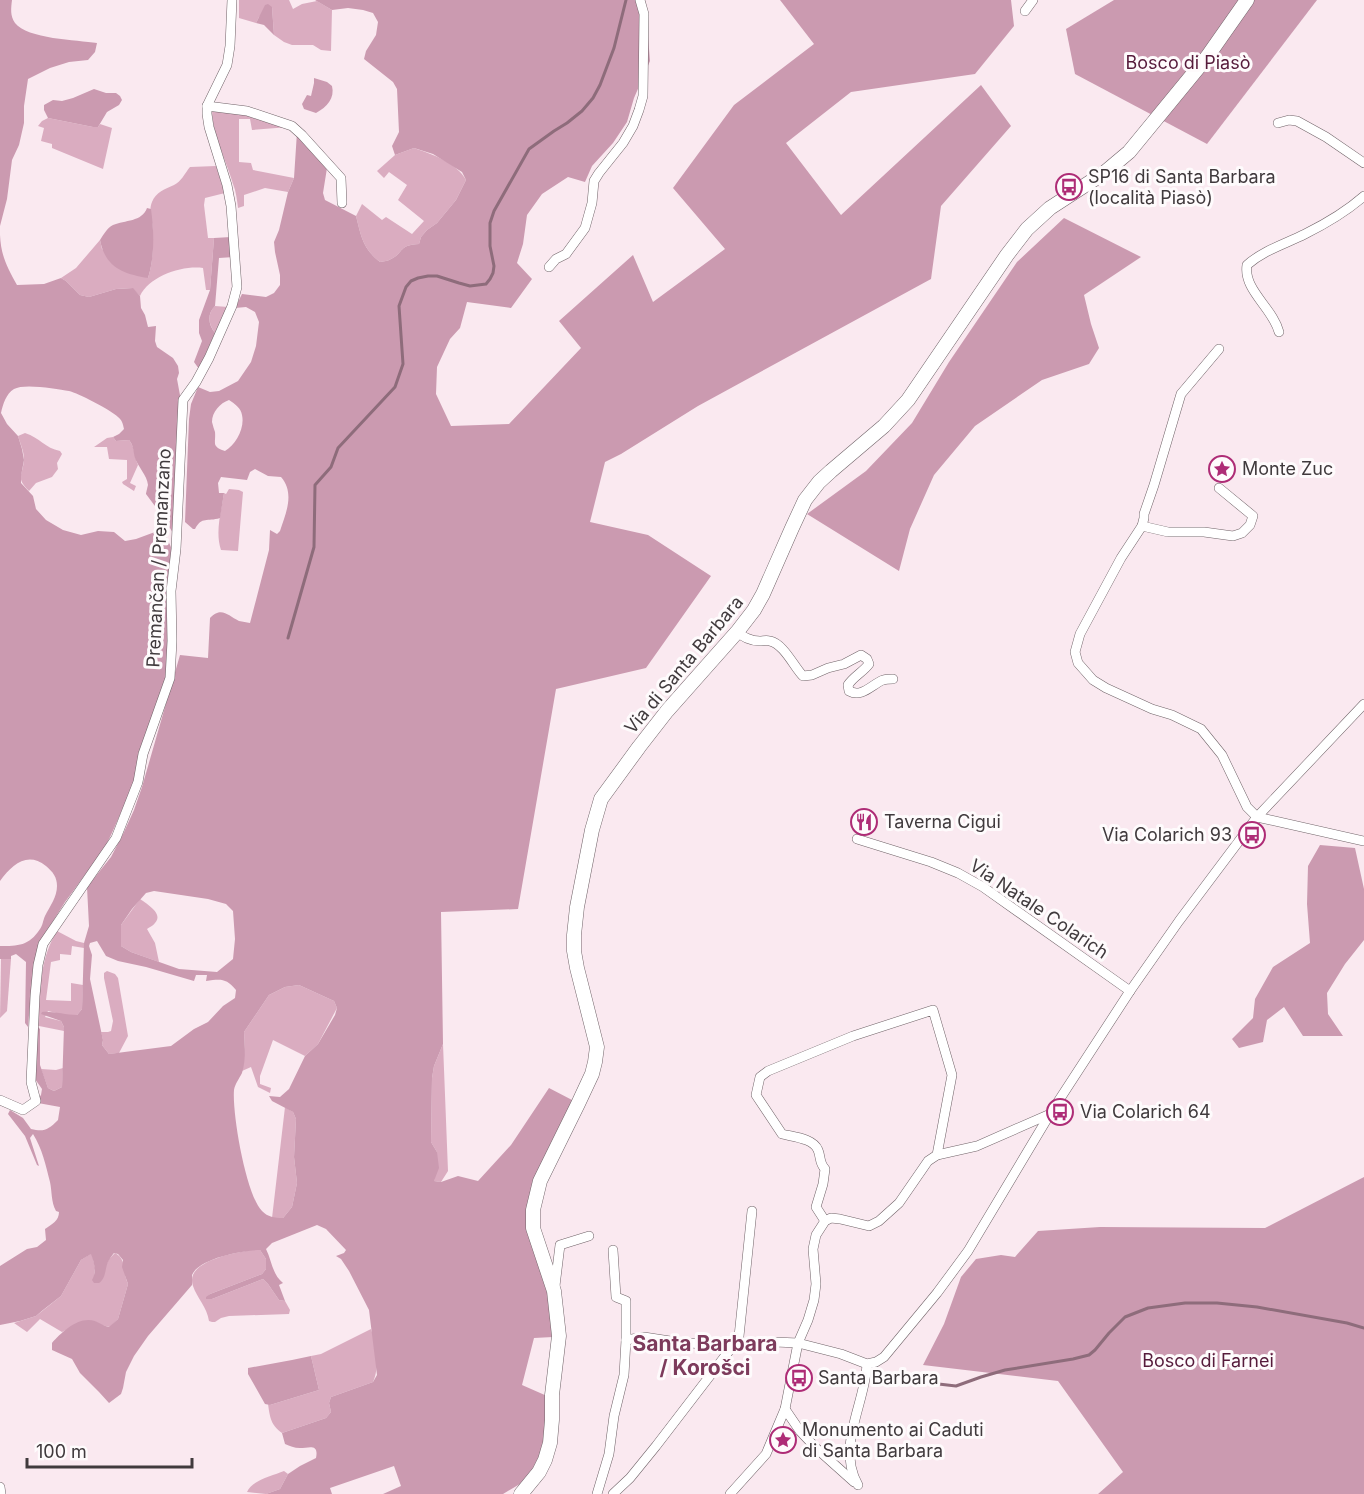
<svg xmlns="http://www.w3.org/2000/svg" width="1364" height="1494" viewBox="0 0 1364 1494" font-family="Inter,sans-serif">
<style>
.green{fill:#daacc0}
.forest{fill:#cb9ab0;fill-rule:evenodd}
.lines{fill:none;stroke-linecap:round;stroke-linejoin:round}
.stream{stroke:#8e6c7b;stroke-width:3}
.street-casing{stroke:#706368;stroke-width:10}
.secondary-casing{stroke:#706368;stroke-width:15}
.street{stroke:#fff;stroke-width:9}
.secondary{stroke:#fff;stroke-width:14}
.labels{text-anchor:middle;stroke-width:6;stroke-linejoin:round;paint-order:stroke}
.park-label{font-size:18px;fill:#561b3b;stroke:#fefbfc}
.poi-label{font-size:18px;fill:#403a3d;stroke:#fefbfc;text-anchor:start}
.street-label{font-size:18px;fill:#403a3d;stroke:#fefbfc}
.quarter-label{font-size:21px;font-weight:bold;fill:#7d3b5c;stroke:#fefbfc}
</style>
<rect width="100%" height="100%" fill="#fae9f0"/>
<g class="green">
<path d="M239,0H289L293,9L302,4L317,1L332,10L331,51L321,50L313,45H292L284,42L274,35L272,7L259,17L256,23L239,18Z"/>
<path d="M212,109L238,112L289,127L252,130L250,119H239V162L251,163L253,170L294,178L288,192L265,188L244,195V206L238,208C237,200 236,191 233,184C226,159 212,135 212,109Z"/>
<path d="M48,118L93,127H98L100,124L112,128L103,169L52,148V144L41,141L44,128L38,126L42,121Z"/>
<path d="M414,148C432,154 457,163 466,180L456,200L437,223L427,230L421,237L419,244C398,245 404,253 391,259C388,261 384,261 380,262C363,249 361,236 356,216L362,204L382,220L386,217L412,234L424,221L398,200L407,185L389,172L384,178L377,171L395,155Z"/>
<path d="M216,166L225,193L205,198L204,205L208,238H214L210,290H206L203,268C183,265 149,276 140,296L132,288L116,289L89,297L80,295L66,281L61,278L76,268L100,240L102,249L148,278C153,263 153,247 153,231C153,222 148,211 152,202C156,192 165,189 174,185C181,182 185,173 190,167Z"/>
<path d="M215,306L228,307L215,333C208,324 207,314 215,306Z"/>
<path d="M25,433C40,438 45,448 60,451L62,454L57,463L58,469L52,477L36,483L29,491C15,477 23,476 24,459C24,451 20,443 18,436Z"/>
<path d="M113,437L116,441L129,440C135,447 134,456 138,465L130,483L136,486L134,491L123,484L122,482L127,479V460L109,459L107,447H94L107,438Z"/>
<path d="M229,489L239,490L243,492L238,551L221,550C215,532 221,512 224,493L226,494Z"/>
<path d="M140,899C147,904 164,914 155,923C153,926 149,927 147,929L155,943L159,962L131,952L121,946V925Z"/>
<path d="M57,931L76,941L84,943V948L72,946L71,955L60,954V960L51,962L46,1000L71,1001V983L83,985L82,1009L77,1015H64L48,1011L45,1017L61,1021L64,1027V1031L39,1026L35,1024C41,991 39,960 57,931Z"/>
<path d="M1,959H11L7,1011L0,1018Z"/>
<path d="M107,971L115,974L118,978L128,1036L119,1053L109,1054L102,1045L103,1040L101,1032H108L111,1031L113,1021L104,978V973Z"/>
<path d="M299,985L334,1001L337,1008L318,1044L305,1056L273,1040L260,1076V1084L271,1088L270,1093L258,1087L251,1067L242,1071L245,1046L244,1032L269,995L285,987Z"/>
<path d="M443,1044L448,1171L441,1182L434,1181L437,1152L431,1142L432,1078L434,1066Z"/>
<path d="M63,1068L62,1087L54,1091L48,1088L41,1069L56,1070Z"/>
<path d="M285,1107L293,1112L296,1119L294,1157L297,1183L292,1207L283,1218H272Z"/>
<path d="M251,1250H260L266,1259V1269L262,1274L210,1294L206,1299H212L263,1279L268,1284L279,1300L285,1301L290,1310L289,1314L229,1316L221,1318L215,1322H212L209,1321C207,1307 197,1298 193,1286C184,1261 235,1253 251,1250Z"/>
<path d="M92,1253L95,1268L94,1277L104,1270L109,1259L115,1253C127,1259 122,1271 128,1284L118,1319L110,1327L101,1325L94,1321L68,1329L62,1332L40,1319L27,1332L14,1323L36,1316L61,1296L81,1260Z"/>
<path d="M371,1329C376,1344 380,1368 373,1382L331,1397L329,1403L331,1412L326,1418L282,1433C271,1425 270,1418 268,1404L270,1405L319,1390L311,1356L321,1354Z"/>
<path d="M284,1471L288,1474L280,1489L266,1494L247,1492C252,1480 272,1476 284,1471Z"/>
</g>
<g class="forest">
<path d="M0,0H12C11,8 10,16 15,23C27,39 77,40 97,43L95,52L88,60L69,62L50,68L28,79L24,106V123L19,145L12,160L7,199L0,226Z"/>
<path d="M315,0H645L650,61L634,98L627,122L613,143L592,166L585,182L568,177L542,194L527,215L523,244L517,263L532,279L511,308L467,302L460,328L450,339L437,367L436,394L451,426L509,424L581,348L559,321L633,255L653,302L725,249L673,188L734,105L814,44L780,0H1011L1014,26L975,74L851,92L786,143L841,215L981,85L1011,126L941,206L931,279L698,406L621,454L605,462L590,522L648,535L711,576L646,668L556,689L518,909L441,912L443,1044L434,1066L432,1078L431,1142L437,1152L439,1168L434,1181L441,1182L458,1176L478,1181L511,1145L549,1088L574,1101L528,1215L548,1291L553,1337L534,1338L522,1385L547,1396L548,1430L537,1468L525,1481L503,1494H383L401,1486L394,1466L330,1488L332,1494H266L280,1489L288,1474L300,1466L316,1458C319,1443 309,1448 300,1448C294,1448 290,1446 285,1444L282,1433L326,1418L331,1412L329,1403L331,1397L373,1382L377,1375L369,1310L349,1271L341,1259L336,1256L344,1253L346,1250L326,1229L317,1225L272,1243L266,1249C272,1261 272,1274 283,1283L279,1285L285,1301L279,1300L268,1284L263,1279L212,1299H206V1297L210,1294L262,1274L266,1269V1259L260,1250C244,1250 199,1258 192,1275C192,1277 192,1283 192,1285L148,1336L134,1356L126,1372L123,1388L121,1394L109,1403L99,1392L80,1373L72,1359L52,1350V1343C62,1332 78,1316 95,1321C100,1323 104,1326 109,1327L118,1319L128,1284L122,1267L123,1260L118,1254L114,1253C111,1257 110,1258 108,1262C105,1268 106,1279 99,1283C98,1283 96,1283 94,1283L92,1280C97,1272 94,1262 91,1254L81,1260L61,1296L43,1310L36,1316L20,1321L0,1325V1266L27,1249L37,1247L46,1240L45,1229C52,1224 59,1221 59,1212L56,1211C51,1202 52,1191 50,1182C46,1166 42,1148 33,1134L30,1138L39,1166L37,1165L25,1136L8,1114L10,1110L23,1118L31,1129C44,1132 48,1130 58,1120L60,1107L38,1103L36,1101L41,1095L42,1089L35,1079V1024L40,1029V1065L48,1088L54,1091L62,1087L64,1027L61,1021L41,1014L42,1012C52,1011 66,1015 77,1015L82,1009L84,943L89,926L87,887L111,857L124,832L134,810L142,787L180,655L208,658L210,618C222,606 228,616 239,621C243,622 246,622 250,623L269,550L270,530L277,534L280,531C286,513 295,493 281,477L268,476L255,469L250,472L247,480L221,477L218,483L219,493H224L220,518C207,522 202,516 195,529H193L185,522L189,419L191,404L198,387L210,392L219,391L238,381L251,362L256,346L259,322L255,312L246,307L235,308L242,294L266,297L274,293L280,285V275L275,252L274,242L279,230L288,192L294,178L297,132L327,168L323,193L325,200L356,216C361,236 363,249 380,262C384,261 388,261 391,259C404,253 398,245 419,244L421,237L427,230L437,223L456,200L466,180L462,172L433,154L414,148L395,155L392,146L399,132L397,89L393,82L364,59L366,51L376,35L378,22L373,13L363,10L348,8L332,10ZM229,400C235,404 241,408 242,415C245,428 236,445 225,451C211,446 216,444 215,432C214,429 213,426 212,422C212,412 220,403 229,400ZM154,891L208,899L226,904L233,911L235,939L233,959L217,972L179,969L131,952L121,946V925L132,909L146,893ZM97,941L106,956L118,961L146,967L194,981L196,975H207L206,981C221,979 226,978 236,990L235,998L223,1006L208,1022L194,1029L171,1046L109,1054L102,1045L103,1040L90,979L92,955L89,946L90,943ZM299,985L334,1001L337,1008L335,1015L318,1044L305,1056L289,1089L280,1097L269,1096L272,1101L293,1112L296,1119L294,1157L297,1183L292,1207L283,1218C274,1218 268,1217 262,1211C246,1195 232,1113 234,1090C235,1084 239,1079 242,1073C246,1061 245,1044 244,1032L269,995L285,987Z"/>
<path d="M1114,0H1317L1207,144L1075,74L1066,29Z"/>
<path d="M268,4L272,7L274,35L264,25L256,23L265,5Z"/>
<path d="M314,78L327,82L332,86C335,98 327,107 316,113L304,109L302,104L307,95L311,96L314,83Z"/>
<path d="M94,89L106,93H116L120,96L122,100L119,105L107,112L98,127H93L48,118L44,110V105L53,100L62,101L73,98Z"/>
<path d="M147,208L151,209C154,231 155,256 148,278C123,274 105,267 100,240C104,234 107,228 113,225C125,220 142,222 147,208Z"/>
<path d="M1064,218L1141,257L1084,295L1091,324L1099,348L1089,364L1042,380L975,426L934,475L910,529L899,571L807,514L866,471L912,423L949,362L1017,262Z"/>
<path d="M0,235C1,256 7,267 17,285L44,284L61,278L66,281L80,295L89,297L116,289L133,288L140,296L141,308L145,315L148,327L156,326L155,341L157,347L173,358L178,366L179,373L177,379L182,406L174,535L166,521L146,494C146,493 148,485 148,485C147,475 138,467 135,458C133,451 134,446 129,440L116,441L113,437L119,434L124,429C123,424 122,420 118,417C111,410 78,393 69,391C57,389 24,383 14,389C6,394 3,404 1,413L7,424L18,436L22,449L24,460L21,476V483L33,496L36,509L46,520L63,530L81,535L98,531L114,532L125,541L136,539L163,529L174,554L172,652L163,686L132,788L111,835L104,849L65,902L45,934L35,965L31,992L28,1027L25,1023L26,962L16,954L11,956V959H0V946C18,946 29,946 40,929C43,925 43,920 45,916C50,906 57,897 57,886C57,877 53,872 46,866C27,851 12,865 0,881Z"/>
<path d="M231,237L234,257L219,258L215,306C207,314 208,324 215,333L199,369L194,362L202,341L199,333V320L210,290L214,238Z"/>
<path d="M1320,845L1355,848L1364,889V940L1345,964L1327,993L1328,1014L1343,1036H1303L1284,1007L1267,1020L1263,1042L1239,1048L1232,1039L1253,1018L1255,999L1273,967L1310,943L1307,904L1308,866Z"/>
<path d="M1364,1177V1494H1098L1123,1472L1058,1381L923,1365L944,1324L961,1277L976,1259L1001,1255L1015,1257L1038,1231L1100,1227L1265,1228Z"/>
<path d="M311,1356L319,1390L270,1405L265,1404L248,1374V1368L292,1360Z"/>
</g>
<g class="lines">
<g class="stream">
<path d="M288,638L314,547L315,485L331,467L338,448L395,387L403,364L399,306L406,287L411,281L418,278L428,276H437L459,283L470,286L486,284L490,279L493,273L494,266L490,246V223L494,211L529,149L554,131L567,123L582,111L593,98L600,85L614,48L626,0"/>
<path d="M921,1382L956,1386L981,1377L1005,1370L1073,1359L1089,1355L1095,1350L1109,1333L1125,1317L1148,1308L1185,1303H1217L1257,1307L1347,1323L1364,1328"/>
</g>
<defs>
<g id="street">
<path d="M1025,11L1033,0"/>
<path d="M207,106L247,111L292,126L302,135L341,178L342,203"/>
<path d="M1278,123L1289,120L1297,121L1326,137L1364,163"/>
<path d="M549,267L556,259L566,254L585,228L592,203L594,181L599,173L623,143L633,126L639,110L643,96L644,14L640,0"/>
<path d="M1279,332C1273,308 1243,290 1247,265C1264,250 1285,244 1305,234C1325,224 1347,211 1364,196"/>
<path d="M1219,349L1181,394L1154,485L1144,514V518L1142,526L1121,558L1080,634L1075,652L1078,663L1093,680L1106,688L1152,709L1172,715L1201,729L1222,755L1247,807L1257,817L1364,841"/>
<path d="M1142,526L1168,532H1204L1233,536L1242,533L1250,525L1253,516L1219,488"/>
<path d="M737,632C744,637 750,641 760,641C763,641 766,640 770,641C784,644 794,667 803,676L812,675L828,668L844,664L861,655L867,659L869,664C863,672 853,677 848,685L849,691C862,698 871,685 883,680C886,679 890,679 893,679"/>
<path d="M857,839L931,862L958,873L983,887L1130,991"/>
<path d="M0,1100L23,1110L36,1101L31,1082L35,996L38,965L43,944L116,838L138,782L143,754L170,678L172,641L171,591L176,549L183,400L196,382L209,358L232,306L237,287L231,206L227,185L209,127L207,114V106L227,65L230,46L232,0"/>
<path d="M825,1221L816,1207L823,1184L825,1169C819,1163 821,1157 818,1150C813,1138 793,1137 782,1134L756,1095L760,1077L768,1071L853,1036L933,1010L952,1075L937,1155"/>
<path d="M555,1286L560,1245L589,1236"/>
<path d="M626,1340L644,1337L670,1341L732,1347L775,1342L798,1343L841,1354L867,1364L876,1362L884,1357L937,1293L968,1251L1050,1114L1130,991L1179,921L1257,817L1364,704"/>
<path d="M738,1346L752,1211"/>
<path d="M785,1409L800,1431L816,1448L854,1482"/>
<path d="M858,1485C836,1447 865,1404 867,1364"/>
<path d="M0,1487L1,1494"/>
<path d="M597,1494L609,1454L614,1416L624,1375L626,1340V1301L616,1297L613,1250"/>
<path d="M613,1494L630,1478L656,1446L732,1347"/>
<path d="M730,1494L766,1454L785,1409L798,1343L808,1320L814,1300L816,1284L813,1249L816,1235L825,1221L831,1218L840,1219L869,1226L879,1221L899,1203L928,1161L937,1155L977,1146L1050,1114"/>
</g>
<path id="secondary" d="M521,1494L539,1472L545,1460L550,1443L552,1420V1395L559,1336L554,1291L533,1228V1210L540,1181L578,1104L592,1074L595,1062L597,1047L577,968L574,951V935L577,907L592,830L601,799L639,747L667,711L737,632L754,610L763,594L792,528L805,500L819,482L831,471L884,426L908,400L1007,255L1027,229L1050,208L1104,173L1129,152L1207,57L1247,0"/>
</defs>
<use href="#street" class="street-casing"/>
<use href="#secondary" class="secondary-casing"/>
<use href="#street" class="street"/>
<use href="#secondary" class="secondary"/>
</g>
<defs>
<symbol id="bus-ring" viewBox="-11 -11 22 22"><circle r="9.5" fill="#fefbfc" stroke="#ae2c76" stroke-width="1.5"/><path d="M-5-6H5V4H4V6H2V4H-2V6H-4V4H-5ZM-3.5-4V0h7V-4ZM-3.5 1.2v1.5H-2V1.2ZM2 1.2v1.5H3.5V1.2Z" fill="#ae2c76"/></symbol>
<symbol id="sight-ring" viewBox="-11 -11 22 22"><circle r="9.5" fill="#fefbfc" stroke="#ae2c76" stroke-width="1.5"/><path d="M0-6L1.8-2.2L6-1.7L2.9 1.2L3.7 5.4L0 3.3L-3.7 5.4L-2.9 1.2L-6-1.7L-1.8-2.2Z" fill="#ae2c76"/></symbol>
<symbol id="restaurant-ring" viewBox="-11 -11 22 22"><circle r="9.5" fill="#fefbfc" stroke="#ae2c76" stroke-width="1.5"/><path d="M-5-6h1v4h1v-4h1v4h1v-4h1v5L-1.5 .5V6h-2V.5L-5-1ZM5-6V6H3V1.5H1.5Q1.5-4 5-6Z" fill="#ae2c76"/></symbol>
</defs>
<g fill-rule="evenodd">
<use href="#bus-ring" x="1054" y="172" width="30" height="30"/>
<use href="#sight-ring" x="1207" y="454" width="30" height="30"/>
<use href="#restaurant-ring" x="849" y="807" width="30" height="30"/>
<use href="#bus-ring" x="1237" y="820" width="30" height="30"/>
<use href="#bus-ring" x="1045" y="1097" width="30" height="30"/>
<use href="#bus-ring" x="784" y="1363" width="30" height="30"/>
<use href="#sight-ring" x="768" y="1425" width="30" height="30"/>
</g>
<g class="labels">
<g class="park-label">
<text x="1188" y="69">Bosco di Piasò</text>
<text x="1208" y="1367">Bosco di Farnei</text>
</g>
<g class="poi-label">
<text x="1088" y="183">SP16 di Santa Barbara<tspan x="1088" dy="21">(località Piasò)</tspan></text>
<text x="1242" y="475">Monte Zuc</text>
<text x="884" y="828">Taverna Cigui</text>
<text x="1232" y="841" text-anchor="end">Via Colarich 93</text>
<text x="1080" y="1118">Via Colarich 64</text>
<text x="818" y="1384">Santa Barbara</text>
<text x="802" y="1436">Monumento ai Caduti<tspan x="802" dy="21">di Santa Barbara</tspan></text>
</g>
<g class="street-label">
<text transform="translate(159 558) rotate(-87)" y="6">Premančan / Premanzano</text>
<text transform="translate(684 665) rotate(-50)" y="6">Via di Santa Barbara</text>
<text transform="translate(1039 909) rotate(34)" y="6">Via Natale Colarich</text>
</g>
<g class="quarter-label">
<text x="705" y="1351">Santa Barbara<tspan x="705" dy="24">/ Korošci</tspan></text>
</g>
</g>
<path d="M27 1458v9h165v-9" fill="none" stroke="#403a3d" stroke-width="3"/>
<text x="36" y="1458" font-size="18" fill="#403a3d" stroke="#fefbfc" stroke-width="4.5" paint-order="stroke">100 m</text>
</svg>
